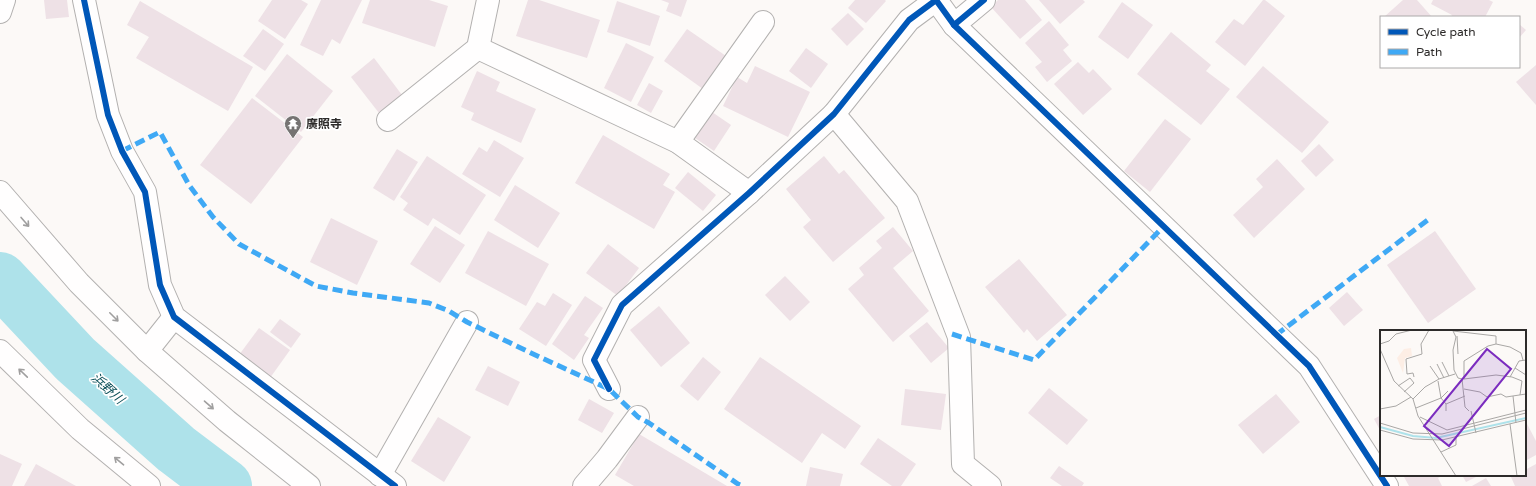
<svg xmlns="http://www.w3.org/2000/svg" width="1536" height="486" viewBox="0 0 1536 486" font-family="'Varela Round','Noto Sans JP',sans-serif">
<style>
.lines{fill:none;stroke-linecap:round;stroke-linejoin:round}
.river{stroke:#aee2ea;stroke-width:54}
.building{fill:#eee1e6}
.minor-casing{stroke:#b3b1b0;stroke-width:24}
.tertiary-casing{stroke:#b3b1b0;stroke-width:24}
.minor{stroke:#fffefe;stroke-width:22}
.tertiary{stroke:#fffefe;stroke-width:22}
.quiet{stroke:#3fa9f5;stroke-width:5;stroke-dasharray:10 5;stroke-linecap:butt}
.cycleway-casing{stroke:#fff;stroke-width:8}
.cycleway{stroke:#0057b8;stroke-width:6}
.oneway{stroke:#a09f9f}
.labels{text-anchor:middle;stroke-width:3.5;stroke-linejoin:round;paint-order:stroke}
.poi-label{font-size:12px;font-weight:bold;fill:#2d2b2a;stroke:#fff;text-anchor:start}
.water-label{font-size:13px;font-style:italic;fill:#0c4f58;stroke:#fff}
.inset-river{fill:none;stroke:#aee2ea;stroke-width:2}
.inset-road{fill:none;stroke:#a9a7a5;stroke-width:1}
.view{fill:#7b2cbf;fill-opacity:0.15;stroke:#7b2cbf;stroke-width:2}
.inset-edge{fill:none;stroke:#2d2b2a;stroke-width:2}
</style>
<rect width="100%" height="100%" fill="#fcf9f7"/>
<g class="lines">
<path class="river" d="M0,279L75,359L176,449L225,486"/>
</g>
<g class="building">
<path d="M44,0H67L69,17L46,19Z"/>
<path d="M272,0H301L308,4L285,39L258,21Z"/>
<path d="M321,0H362L340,44L332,39L323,56L300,45Z"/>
<path d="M370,0H429L448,6L435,47L362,23Z"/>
<path d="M528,0H539L600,20L587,58L516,36Z"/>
<path d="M661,0H687L681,17L666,11L669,3Z"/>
<path d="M855,0H885L886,1L866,23L848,8Z"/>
<path d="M998,0H1025L1042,20L1020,39L991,7Z"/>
<path d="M1039,0H1083L1085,2L1060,24Z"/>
<path d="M1263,0H1265L1285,16L1245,66L1215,42L1234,19L1243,25Z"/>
<path d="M1403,0H1417L1432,17H1384Z"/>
<path d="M1433,0H1489L1493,2L1485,17H1451L1452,15L1431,4Z"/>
<path d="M140,1L253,67L228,111L136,58L149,37L127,25Z"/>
<path d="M617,1L660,16L650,46L607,32Z"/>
<path d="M1122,2L1153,25L1128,59L1098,37Z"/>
<path d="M848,13L864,29L847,46L831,29Z"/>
<path d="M1049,21L1069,45L1063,50L1072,61L1047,82L1035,67L1042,62L1025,43Z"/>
<path d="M1519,24L1526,30L1519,38Z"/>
<path d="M263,29L284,44L265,71L243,56Z"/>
<path d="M687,29L726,56L703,89L664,61Z"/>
<path d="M1171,32L1211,65L1206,71L1230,89L1201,125L1137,74Z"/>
<path d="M626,43L654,57L631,102L604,88Z"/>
<path d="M806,48L828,64L811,88L789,71Z"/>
<path d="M287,54L333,91L301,132L255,96Z"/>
<path d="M374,58L402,95L379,113L351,77Z"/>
<path d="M1078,62L1089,73L1093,69L1112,89L1083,115L1054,84Z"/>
<path d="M1536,65V105L1516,82Z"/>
<path d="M755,66L810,92L788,137L723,106L737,77L747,83Z"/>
<path d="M1263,66L1329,122L1302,153L1236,97Z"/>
<path d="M477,71L500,82L496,91L536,109L521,143L471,120L474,113L461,107Z"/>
<path d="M649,83L663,91L651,113L637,105Z"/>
<path d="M252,98L303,137L251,204L200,165Z"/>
<path d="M712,112L731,125L714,151L695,138Z"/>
<path d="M1165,119L1191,139L1150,192L1124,171Z"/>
<path d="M603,135L670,174L663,185L675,192L654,229L575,183Z"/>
<path d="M494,140L524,158L500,197L462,174L479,147L487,152Z"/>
<path d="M1319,144L1334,160L1316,177L1301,161Z"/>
<path d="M397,149L418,162L394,201L373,188Z"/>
<path d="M427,156L486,195L460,235L433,218L428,226L403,210L408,203L400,197Z"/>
<path d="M824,156L839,174L844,170L885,218L833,262L803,227L811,220L786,189Z"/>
<path d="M1277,159L1305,189L1254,238L1233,215L1263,187L1256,179Z"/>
<path d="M688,172L716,195L703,211L675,188Z"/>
<path d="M515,185L560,213L538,248L494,220Z"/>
<path d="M331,218L378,241L357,285L310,262Z"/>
<path d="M435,226L465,245L440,283L410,264Z"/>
<path d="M893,227L913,251L893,268L929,311L893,342L848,289L864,275L859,268L882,248L876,241Z"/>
<path d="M488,231L549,264L526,306L465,273Z"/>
<path d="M1435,231L1476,289L1428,323L1387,265Z"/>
<path d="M608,244L639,268L618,296L586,273Z"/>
<path d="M1019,259L1067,315L1037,341L1027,329L1024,333L985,287Z"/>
<path d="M785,276L810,302L790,321L765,295Z"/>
<path d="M1347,292L1363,310L1344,326L1329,308Z"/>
<path d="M553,293L572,305L546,346L519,329L537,302L545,306Z"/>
<path d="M585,296L603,308L584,335L589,338L574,360L552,344Z"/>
<path d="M659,306L690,343L661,367L630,330Z"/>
<path d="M280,319L301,334L291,348L270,332Z"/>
<path d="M927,322L949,348L931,363L909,336Z"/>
<path d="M259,328L290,350L270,378L239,355Z"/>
<path d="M703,357L721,372L698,401L680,386Z"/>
<path d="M760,357L861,426L845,449L822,433L802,463L724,409Z"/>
<path d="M488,366L520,382L508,406L475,390Z"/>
<path d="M1049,388L1088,420L1067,445L1028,413Z"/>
<path d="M905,389L946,394L941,430L901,425Z"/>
<path d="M1276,394L1300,422L1263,454L1238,425Z"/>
<path d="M589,399L614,413L602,433L578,420Z"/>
<path d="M1381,415V432L1374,419Z"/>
<path d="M438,417L471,437L444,482L411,461Z"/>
<path d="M1525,420L1536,441V455L1525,461Z"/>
<path d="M639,434L727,486H634L615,475Z"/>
<path d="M878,438L916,464L901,486H892L860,464Z"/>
<path d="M0,454L22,464L12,486H0Z"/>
<path d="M36,464L76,486H24Z"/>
<path d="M1536,464V486H1515L1511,477L1515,475H1525V470Z"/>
<path d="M1059,466L1084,483L1082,486H1062L1050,478Z"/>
<path d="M810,467L843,474L840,486H806Z"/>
<path d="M1403,475H1444L1438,478L1442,486H1409Z"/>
<path d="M1462,475H1480L1466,482Z"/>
<path d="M1486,478L1491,486H1472Z"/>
</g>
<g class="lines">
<defs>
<g id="minor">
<path d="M84,0L108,115L122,151L145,192L160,285L174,317L395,486"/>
<path d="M984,0L954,25L1309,366L1387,486"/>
<path d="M478,48L678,142L749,193"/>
<path d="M834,114L907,201L959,337L963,464L990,486"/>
<path d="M388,120L478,48L488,0"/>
<path d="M678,142L763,22"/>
<path d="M147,351L174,317"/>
<path d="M609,389L594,360L622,305L749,193L834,114L909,20L936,0L954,25"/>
<path d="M380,475L467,322"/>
<path d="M584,486L607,459L638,417"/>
</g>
<g id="tertiary">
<path d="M0,12L4,0"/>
<path d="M0,192L79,283L147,351L227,421L309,486"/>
<path d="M0,351L80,429L149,486"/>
</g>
</defs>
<use href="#minor" class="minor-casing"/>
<use href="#tertiary" class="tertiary-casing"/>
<use href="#minor" class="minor"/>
<use href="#tertiary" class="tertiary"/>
<g class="quiet">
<path d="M122,151L160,132L189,185L213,217L239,244L316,286L353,293L429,303L449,311L467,322L531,353L609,389L638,417L649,423L738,484L743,486"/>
<path d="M952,334L1034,360L1164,226"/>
<path d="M1276,335L1429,219"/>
</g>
<defs>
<g id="cycleway">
<path d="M84,0L108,115L122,151L145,192L160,285L174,317L395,486"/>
<path d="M984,0L954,25L1309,366L1387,486"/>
<path d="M609,389L594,360L622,305L749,193L834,114L909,20L936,0L954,25"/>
</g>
</defs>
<use href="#cycleway" class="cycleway-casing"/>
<use href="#cycleway" class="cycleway"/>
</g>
<defs><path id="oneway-shaft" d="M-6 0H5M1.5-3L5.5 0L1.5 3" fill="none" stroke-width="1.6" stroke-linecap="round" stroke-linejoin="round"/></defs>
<g class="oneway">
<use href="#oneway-shaft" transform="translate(25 222) rotate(49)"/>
<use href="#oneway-shaft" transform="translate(114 317) rotate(45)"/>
<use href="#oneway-shaft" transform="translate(23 373) rotate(-136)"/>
<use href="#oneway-shaft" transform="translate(209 405) rotate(41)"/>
<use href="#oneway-shaft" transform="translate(119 461) rotate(-140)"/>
</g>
<defs>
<symbol id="temple-pin" viewBox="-11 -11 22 30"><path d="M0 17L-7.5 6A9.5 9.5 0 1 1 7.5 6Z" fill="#757372" stroke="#fff"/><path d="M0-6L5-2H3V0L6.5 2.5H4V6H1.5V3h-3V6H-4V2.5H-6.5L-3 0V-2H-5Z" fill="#fff"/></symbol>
</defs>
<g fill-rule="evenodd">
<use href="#temple-pin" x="283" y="114" width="20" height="27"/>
</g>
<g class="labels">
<g class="poi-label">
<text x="306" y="128">廣照寺</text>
</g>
<g class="water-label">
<text transform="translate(108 388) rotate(42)" y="5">浜野川</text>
</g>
</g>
<g transform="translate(1380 330)">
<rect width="146" height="146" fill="#fcf9f7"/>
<path d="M31,18L32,26L25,28L23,43L17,28L24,19Z" fill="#fdeee5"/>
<path class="inset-river" d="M0,97L33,106L56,108L146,88"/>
<path class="inset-road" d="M73,1L116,6V14L108,16L84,31V49L116,45L132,47L142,51L140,65M73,1L76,7L73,20L74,40L78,48L82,49L85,77L89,81M77,6L78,24M0,14L9,11L16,4L32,0M116,14L130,17L141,23L143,30M0,19L14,51L33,69L38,86L76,146M62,32L69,46M57,34L64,48M135,38L146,45M34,47L33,43L27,44L26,29L42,24L41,14L49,0M130,47L139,31L146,30M59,49L75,44M18,56L30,48L34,53L24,62M84,59L100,62L107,67L121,64L126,67L146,64M133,66L136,93M33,69L45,57L59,49L50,36M66,74L85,66M36,78L61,68L58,51M0,79L16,76L31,67M66,81V74L61,68L68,61M91,81L96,103M40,87L67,100L146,80M0,93L33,103L62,104L146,83M130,94L137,146M0,100L33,109L62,110L146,90M61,122L76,115V108"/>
<path class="view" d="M107,19L131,39L69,116L44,96Z"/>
<rect width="146" height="146" class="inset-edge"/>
</g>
<rect x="1380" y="16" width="140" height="52" fill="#ffffff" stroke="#abaaaa"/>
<rect x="1388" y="29" width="20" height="6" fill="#0057b8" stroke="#abaaaa"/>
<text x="1416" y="36" font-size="12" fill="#2d2b2a">Cycle path</text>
<rect x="1388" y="49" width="20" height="6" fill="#3fa9f5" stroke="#abaaaa"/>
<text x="1416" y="56" font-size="12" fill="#2d2b2a">Path</text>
</svg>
